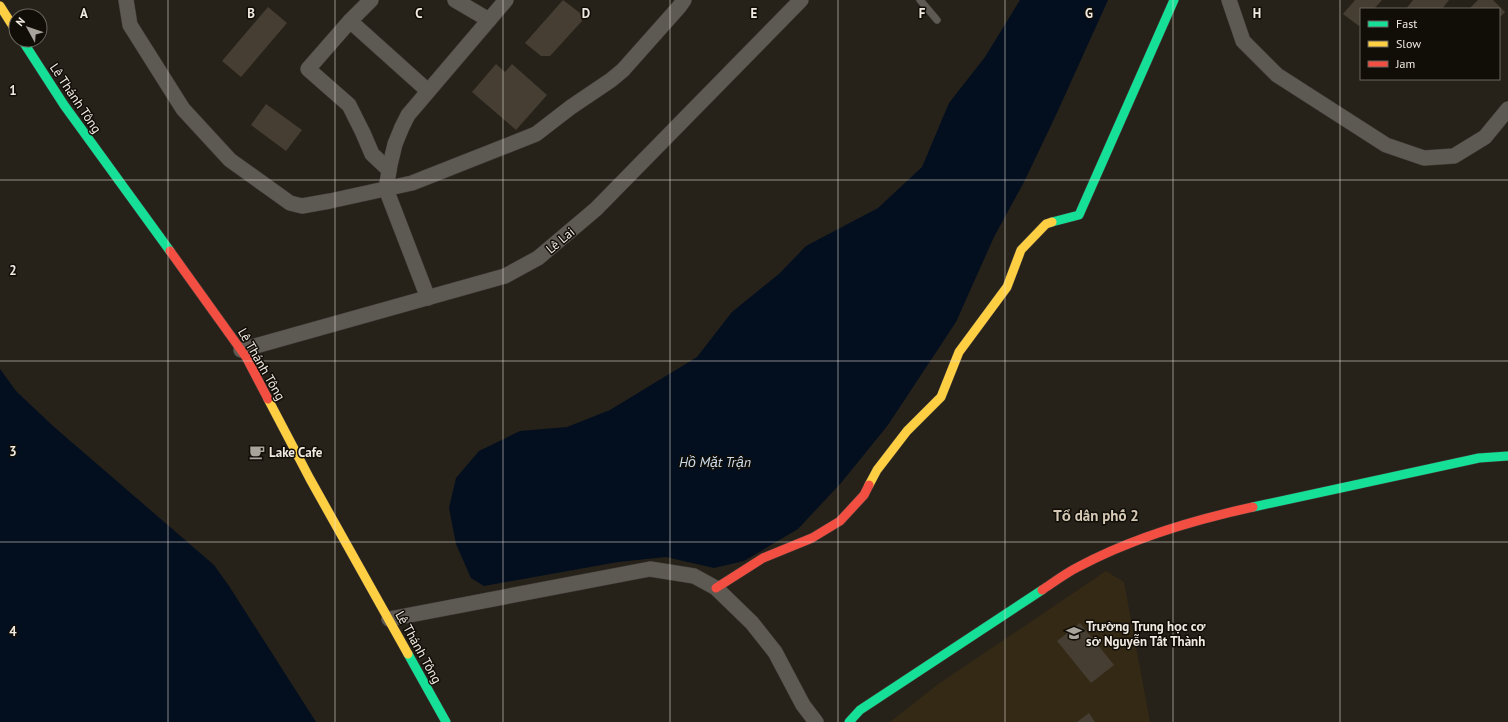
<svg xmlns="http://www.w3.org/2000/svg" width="1508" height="722" viewBox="0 0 1508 722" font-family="'PT Sans',sans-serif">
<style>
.built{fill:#342915}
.water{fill:#030f1f}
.building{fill:#463e32}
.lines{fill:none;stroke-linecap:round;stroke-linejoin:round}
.lane-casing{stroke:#403b36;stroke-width:8}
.street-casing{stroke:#403b36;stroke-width:16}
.fast-casing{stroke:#403b36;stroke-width:10}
.slow-casing{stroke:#403b36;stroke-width:10}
.jam-casing{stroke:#403b36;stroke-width:10}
.lane{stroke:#5d5953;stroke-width:7}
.street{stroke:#5d5953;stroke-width:15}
.fast{stroke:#16e098;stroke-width:9}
.slow{stroke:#ffcf43;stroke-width:9}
.jam{stroke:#f24e42;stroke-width:9}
.grid{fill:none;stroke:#f0eae1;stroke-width:1;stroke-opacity:0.55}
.labels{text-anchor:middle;stroke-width:3;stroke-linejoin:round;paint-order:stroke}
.street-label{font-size:13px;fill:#f0eae1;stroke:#110d07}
.poi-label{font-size:13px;font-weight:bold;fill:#f0eae1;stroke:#110d07;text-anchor:start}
.water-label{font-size:14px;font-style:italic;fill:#cadced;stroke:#110d07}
.quarter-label{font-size:15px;font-weight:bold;fill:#d5c9b6;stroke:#110d07}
.grid-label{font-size:13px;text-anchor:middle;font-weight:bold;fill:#f0eae1;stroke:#110d07;stroke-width:3;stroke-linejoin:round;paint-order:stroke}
</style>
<rect width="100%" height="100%" fill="#26221a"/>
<path class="built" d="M1106,571L1124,582L1150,722H890L937,685Z"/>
<g class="water">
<path d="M1020,0H1108L1056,115L1024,182L994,237L956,322L888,425L841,483L798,529L744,561L714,568L666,557L618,562L484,586L471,578L456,544L449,508L456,478L479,451L520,431L567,427L610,410L697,357L732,312L780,273L806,246L878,208L922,167L949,103L985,57Z"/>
<path d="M0,369L16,391L53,426L214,565L229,586L316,722H0Z"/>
</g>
<g class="building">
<path d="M563,0L580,13L582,21L550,56H541L525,43Z"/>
<path d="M1355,0H1382L1374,9H1361V24L1359,26L1343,14Z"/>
<path d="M1413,0H1449L1442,9H1406Z"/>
<path d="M1478,0H1493L1505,12L1499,18V9H1469Z"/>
<path d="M268,7L287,23L241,77L222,61Z"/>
<path d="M496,64L505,72L512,64L547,95L516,130L472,92Z"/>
<path d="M266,104L302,130L286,151L251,125Z"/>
<path d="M1080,623L1114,665L1091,683L1057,641Z"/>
<path d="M1089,713L1095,722H1077Z"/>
</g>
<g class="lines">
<defs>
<path id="lane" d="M920,0L937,20"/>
<g id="street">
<path d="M126,0L130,25L183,109L230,160L290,203L302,206L330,201L412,183L536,134L571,107L611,80L623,70L679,7L684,0"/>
<path d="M371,0L350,21L308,69L349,105L363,133L372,154L389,170"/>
<path d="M455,0L489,20"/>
<path d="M1229,0L1243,41L1277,75L1386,145L1424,158L1454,156L1485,137L1508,109"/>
<path d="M350,21L428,91"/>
<path d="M428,298L386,189L390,165L395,144L402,127L408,115L506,0"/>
<path d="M241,350L505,276L538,258L596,209L801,0"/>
<path d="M389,619L650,569L694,576L716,588L752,623L775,652L803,705L816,722"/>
</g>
<g id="fast">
<path d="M22,40L64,105L170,251"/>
<path d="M1052,222L1079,215L1174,0"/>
<path d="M1253,507L1479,458L1508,456"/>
<path d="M408,654L446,722"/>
<path d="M849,722L860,710L1042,590"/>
</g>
<g id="slow">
<path d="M0,6L16,31"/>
<path d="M268,399L310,479L408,654"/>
<path d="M869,485L877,470L907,431L941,397L959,352L1007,287L1021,250L1046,224L1052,222"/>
</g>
<g id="jam">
<path d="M170,251L246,357L268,399"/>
<path d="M716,588L763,558L812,538L840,521L864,495L869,485"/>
<path d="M1042,590C1054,582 1066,573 1078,567C1132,538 1193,520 1253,507"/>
</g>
</defs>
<use href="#lane" class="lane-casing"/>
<use href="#street" class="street-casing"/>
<use href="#fast" class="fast-casing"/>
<use href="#slow" class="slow-casing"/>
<use href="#jam" class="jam-casing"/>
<use href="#lane" class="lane"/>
<use href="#street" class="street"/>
<use href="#fast" class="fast"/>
<use href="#slow" class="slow"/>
<use href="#jam" class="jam"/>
</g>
<path class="grid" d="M168,0V722M335,0V722M503,0V722M670,0V722M838,0V722M1005,0V722M1173,0V722M1340,0V722M0,180H1508M0,361H1508M0,542H1508"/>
<defs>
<symbol id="cafe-bare" viewBox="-9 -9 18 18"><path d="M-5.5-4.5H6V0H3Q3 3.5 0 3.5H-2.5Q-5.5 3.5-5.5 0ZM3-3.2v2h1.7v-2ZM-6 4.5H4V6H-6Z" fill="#a9a49b" stroke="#110d07" stroke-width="2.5" paint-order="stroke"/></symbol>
<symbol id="school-bare" viewBox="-9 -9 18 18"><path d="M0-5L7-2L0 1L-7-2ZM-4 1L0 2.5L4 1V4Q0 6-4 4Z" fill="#a9a49b" stroke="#110d07" stroke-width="2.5" paint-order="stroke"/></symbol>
</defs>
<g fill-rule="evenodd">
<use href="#cafe-bare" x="246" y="441" width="22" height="22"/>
<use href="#school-bare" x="1063" y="622" width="22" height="22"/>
</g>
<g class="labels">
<g class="street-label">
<text transform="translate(76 98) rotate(56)" y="5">Lê Thánh Tông</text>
<text transform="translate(560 240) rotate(-40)" y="5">Lê Lai</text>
<text transform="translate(262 364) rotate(60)" y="5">Lê Thánh Tông</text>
<text transform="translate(419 647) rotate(61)" y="5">Lê Thánh Tông</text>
</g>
<g class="poi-label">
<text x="269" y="457">Lake Cafe</text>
<text x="1086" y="631">Trường Trung học cơ<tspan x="1086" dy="15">sở Nguyễn Tất Thành</tspan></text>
</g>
<g class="water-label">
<text x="715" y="467">Hồ Mặt Trận</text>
</g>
<g class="quarter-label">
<text x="1096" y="521">Tổ dân phố 2</text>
</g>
</g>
<g class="grid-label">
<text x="84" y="18">A</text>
<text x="251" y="18">B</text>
<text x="419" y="18">C</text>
<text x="586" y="18">D</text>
<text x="754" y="18">E</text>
<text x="922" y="18">F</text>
<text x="1089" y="18">G</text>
<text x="1257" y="18">H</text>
<text x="13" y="95">1</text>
<text x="13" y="275">2</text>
<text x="13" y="456">3</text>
<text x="13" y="636">4</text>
</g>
<rect x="1360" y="8" width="140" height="72" fill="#110d07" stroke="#6a655e"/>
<rect x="1368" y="21" width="20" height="6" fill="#16e098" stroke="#6a655e"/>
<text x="1396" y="28" font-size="12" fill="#f0eae1">Fast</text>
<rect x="1368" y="41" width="20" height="6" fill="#ffcf43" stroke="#6a655e"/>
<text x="1396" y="48" font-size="12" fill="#f0eae1">Slow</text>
<rect x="1368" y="61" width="20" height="6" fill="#f24e42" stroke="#6a655e"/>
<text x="1396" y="68" font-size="12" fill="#f0eae1">Jam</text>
<g transform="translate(28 28) rotate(310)"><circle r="19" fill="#110d07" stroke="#6a655e"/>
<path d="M0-3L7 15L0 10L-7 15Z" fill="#a9a49b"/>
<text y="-6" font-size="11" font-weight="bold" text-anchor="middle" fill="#f0eae1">N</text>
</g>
</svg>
